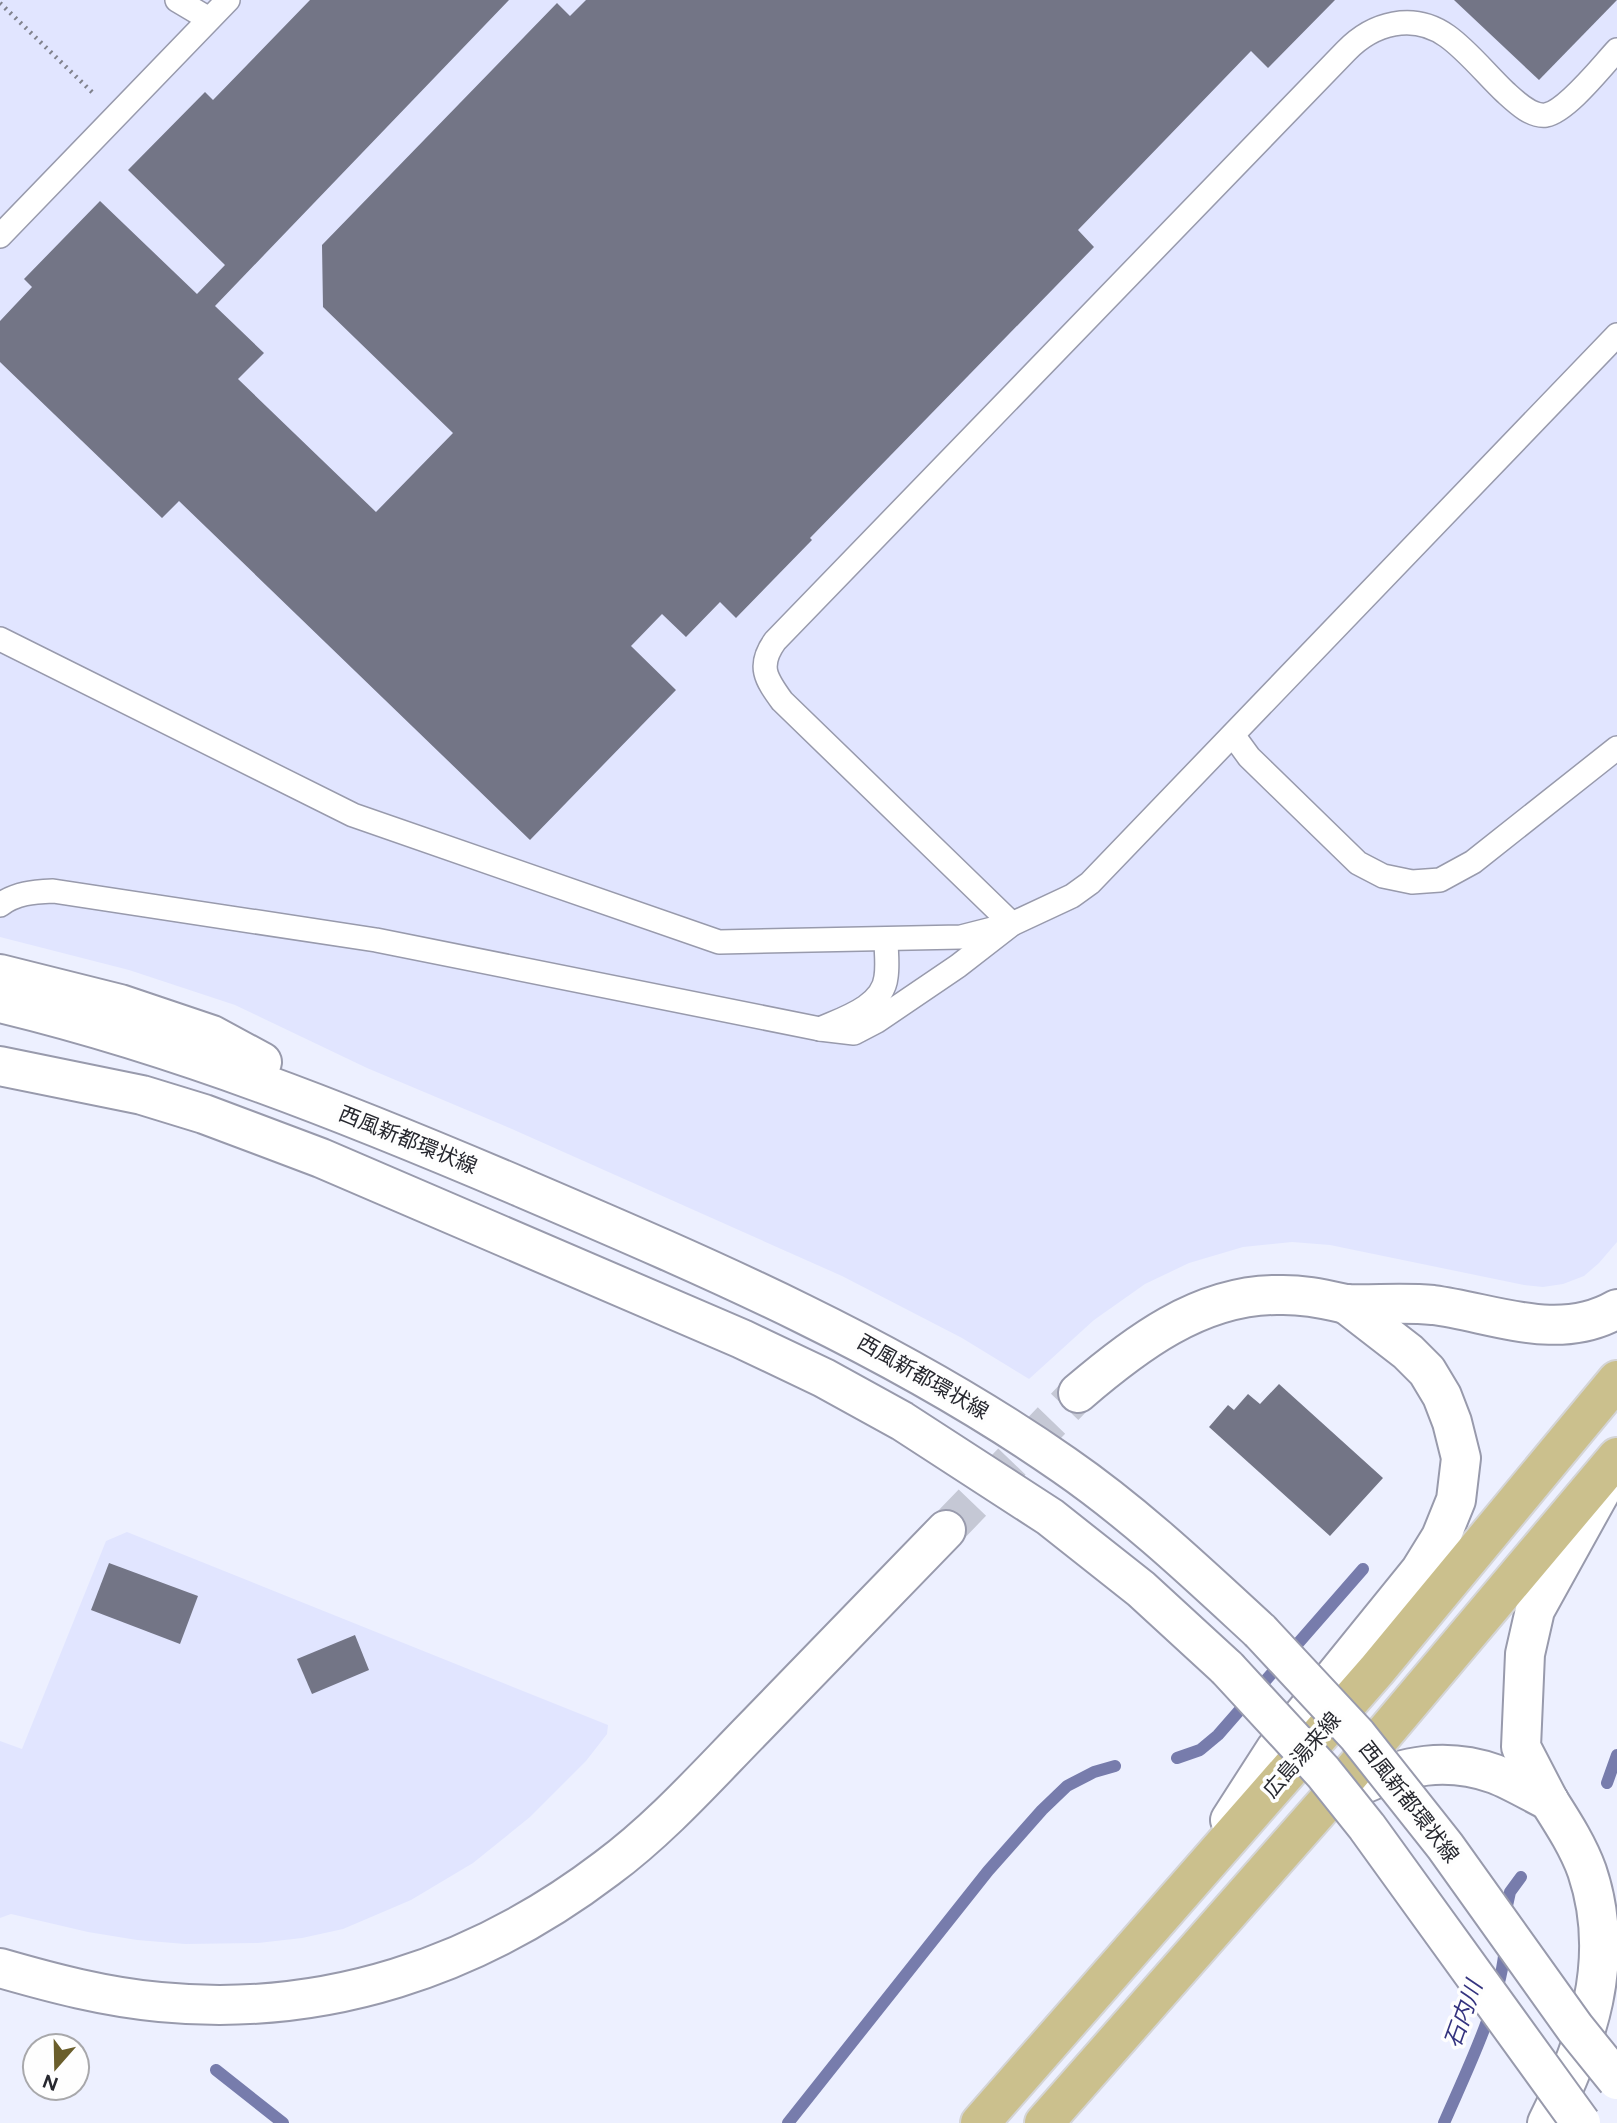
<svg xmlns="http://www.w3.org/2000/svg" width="1617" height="2123" viewBox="0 0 1617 2123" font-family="Figtree,'Noto Sans JP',sans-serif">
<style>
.built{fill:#e1e5ff}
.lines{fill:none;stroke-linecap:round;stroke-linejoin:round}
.stream{stroke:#777cac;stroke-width:12}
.building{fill:#737586}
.secondary-tunnel{stroke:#c5c8d5;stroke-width:38;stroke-dasharray:38 19;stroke-linecap:butt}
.lane-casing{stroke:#989aac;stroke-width:26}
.street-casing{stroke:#989aac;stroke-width:42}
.secondary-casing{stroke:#989aac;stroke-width:42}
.primary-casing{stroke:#d4d4d5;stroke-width:42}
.path{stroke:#80828d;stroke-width:4.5;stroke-dasharray:2 5;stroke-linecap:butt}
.lane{stroke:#fff;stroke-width:23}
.street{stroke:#fff;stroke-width:38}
.secondary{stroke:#fff;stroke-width:38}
.primary{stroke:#cbc08d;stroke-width:38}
.secondary-bridge-casing{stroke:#989aac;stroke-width:42;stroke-linecap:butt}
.secondary-bridge{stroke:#fff;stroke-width:38}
.labels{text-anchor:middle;stroke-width:7;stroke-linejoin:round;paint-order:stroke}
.street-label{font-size:21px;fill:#27282f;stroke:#fefefe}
.water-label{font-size:23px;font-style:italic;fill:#34337f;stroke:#fefefe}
</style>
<rect width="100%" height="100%" fill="#edf0ff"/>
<g class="built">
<path d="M0,0H1617V1242L1599,1263L1584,1276L1563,1284L1543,1287L1524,1285L1330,1245L1292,1242L1243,1247L1189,1263L1145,1284L1094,1320L1029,1379L962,1338L842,1276L505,1126L367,1068L235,1005L129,970L0,937Z"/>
<path d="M127,1532L608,1725L607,1734L586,1761L530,1817L473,1863L411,1900L343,1929L302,1938L258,1943L185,1944L137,1940L88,1932L11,1914L0,1918V1741L22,1749L106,1541Z"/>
</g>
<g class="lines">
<g class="stream">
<path d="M1177,1758L1200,1750L1218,1735L1363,1569"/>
<path d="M1607,1783L1617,1755"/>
<path d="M1505,1915L1510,1892L1521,1877"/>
<path d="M216,2070L283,2123"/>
<path d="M788,2123L988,1871L1042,1810L1067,1786L1094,1772L1115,1766"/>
<path d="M1444,2123C1466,2072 1503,1998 1505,1944"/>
</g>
</g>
<g class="building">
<path d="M310,0H509L215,306L264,353L238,379L376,512L453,433L323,307L322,245L557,3L570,16L586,0H1335L1268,68L1251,51L1078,230L1094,247L810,538L812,540L736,618L720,602L686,637L662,614L631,646L676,690L530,840L179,501L162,518L0,362V321L32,287L24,279L100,201L197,294L225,265L128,170L205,92L213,100Z"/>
<path d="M1454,0H1617L1539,80Z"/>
<path d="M1279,1384L1383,1478L1330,1536L1209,1427L1228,1405L1234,1410L1248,1394L1260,1404Z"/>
<path d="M109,1563L198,1596L180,1644L91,1610Z"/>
<path d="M355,1635L369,1670L312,1694L297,1659Z"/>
</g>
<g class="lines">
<path class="secondary-tunnel" d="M946,1530L1078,1393"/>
<defs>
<g id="lane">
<path d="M177,0L209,19"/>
<path d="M0,236L228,0"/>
<path d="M0,639L353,815L719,942L961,937L1012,924L1072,896L1090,883L1617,335"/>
<path d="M1233,735L1249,757L1358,863L1383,876L1412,882L1440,880L1473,862L1617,748"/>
<path d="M0,905C16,893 33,892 53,891L376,940L820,1029L854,1033L877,1021L958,966L1012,924L782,701C766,679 757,666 775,641L1346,51C1373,23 1413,12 1447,36C1467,50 1487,75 1505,92C1516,102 1531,117 1546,115C1567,111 1602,66 1617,50"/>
<path d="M820,1029C842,1019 883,1007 886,977C888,965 886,951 886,939"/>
</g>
<g id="street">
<path d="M1346,1304C1374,1305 1405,1302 1433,1305C1494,1313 1558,1343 1617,1309"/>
<path d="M1359,1786C1404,1765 1447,1757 1495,1774C1513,1781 1531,1792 1549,1801"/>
<path d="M1549,1801L1521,1747L1525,1654L1535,1610L1602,1489"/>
<path d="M1230,1820L1275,1750L1420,1571L1441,1537L1456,1500L1461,1458L1452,1422L1442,1396L1427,1371L1408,1352L1346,1304"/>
</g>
<g id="secondary">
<path d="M0,974L120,1004L212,1035L262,1062"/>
<path d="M0,1003C179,1046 349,1114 518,1186C707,1267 895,1347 1064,1465C1135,1514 1197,1573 1260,1631"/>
<path d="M0,1066L142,1095L204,1114L321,1158L742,1339L824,1378L902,1421L1050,1517L1141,1589L1227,1668"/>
<path d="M1078,1393C1134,1345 1199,1295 1277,1295C1301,1294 1323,1299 1346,1304"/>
<path d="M0,1968C52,1983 105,1997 160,2002C324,2018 477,1967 607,1868C661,1828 707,1776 754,1728C818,1662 882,1596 946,1530"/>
<path d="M1547,2123C1587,2044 1617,1960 1587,1871C1578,1846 1563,1823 1549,1801"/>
</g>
<g id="primary">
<path d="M980,2123L1376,1671L1617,1380"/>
<path d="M1044,2123L1329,1799L1617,1457"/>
</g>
</defs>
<use href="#lane" class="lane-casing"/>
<use href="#street" class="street-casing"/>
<use href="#secondary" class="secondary-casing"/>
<use href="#primary" class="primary-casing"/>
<path class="path" d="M0,3L93,93"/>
<use href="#lane" class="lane"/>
<use href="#street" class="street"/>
<use href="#secondary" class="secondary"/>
<use href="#primary" class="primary"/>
<defs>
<g id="secondary-bridge">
<path d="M1260,1631L1357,1735L1445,1846L1575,2028L1617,2080"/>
<path d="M1227,1668L1323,1772L1367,1827L1581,2123"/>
</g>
</defs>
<use href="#secondary-bridge" class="secondary-bridge-casing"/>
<use href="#secondary-bridge" class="secondary-bridge"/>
</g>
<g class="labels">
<g class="street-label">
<text transform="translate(408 1140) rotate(22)" y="7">西風新都環状線</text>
<text transform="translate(923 1377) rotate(30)" y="7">西風新都環状線</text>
<text transform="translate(1302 1755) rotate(-49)" y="7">広島湯来線</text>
<text transform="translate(1409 1802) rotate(52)" y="7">西風新都環状線</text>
</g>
<g class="water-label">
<text transform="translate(1463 2014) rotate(-70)" y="8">石内川</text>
</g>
</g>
<g transform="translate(56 2067) rotate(200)"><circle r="33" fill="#fefefe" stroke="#a8a8ab" stroke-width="2"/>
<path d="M0-5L12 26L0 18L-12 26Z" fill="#6a5e2b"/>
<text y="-10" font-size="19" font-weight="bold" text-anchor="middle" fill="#27282f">N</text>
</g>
</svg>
